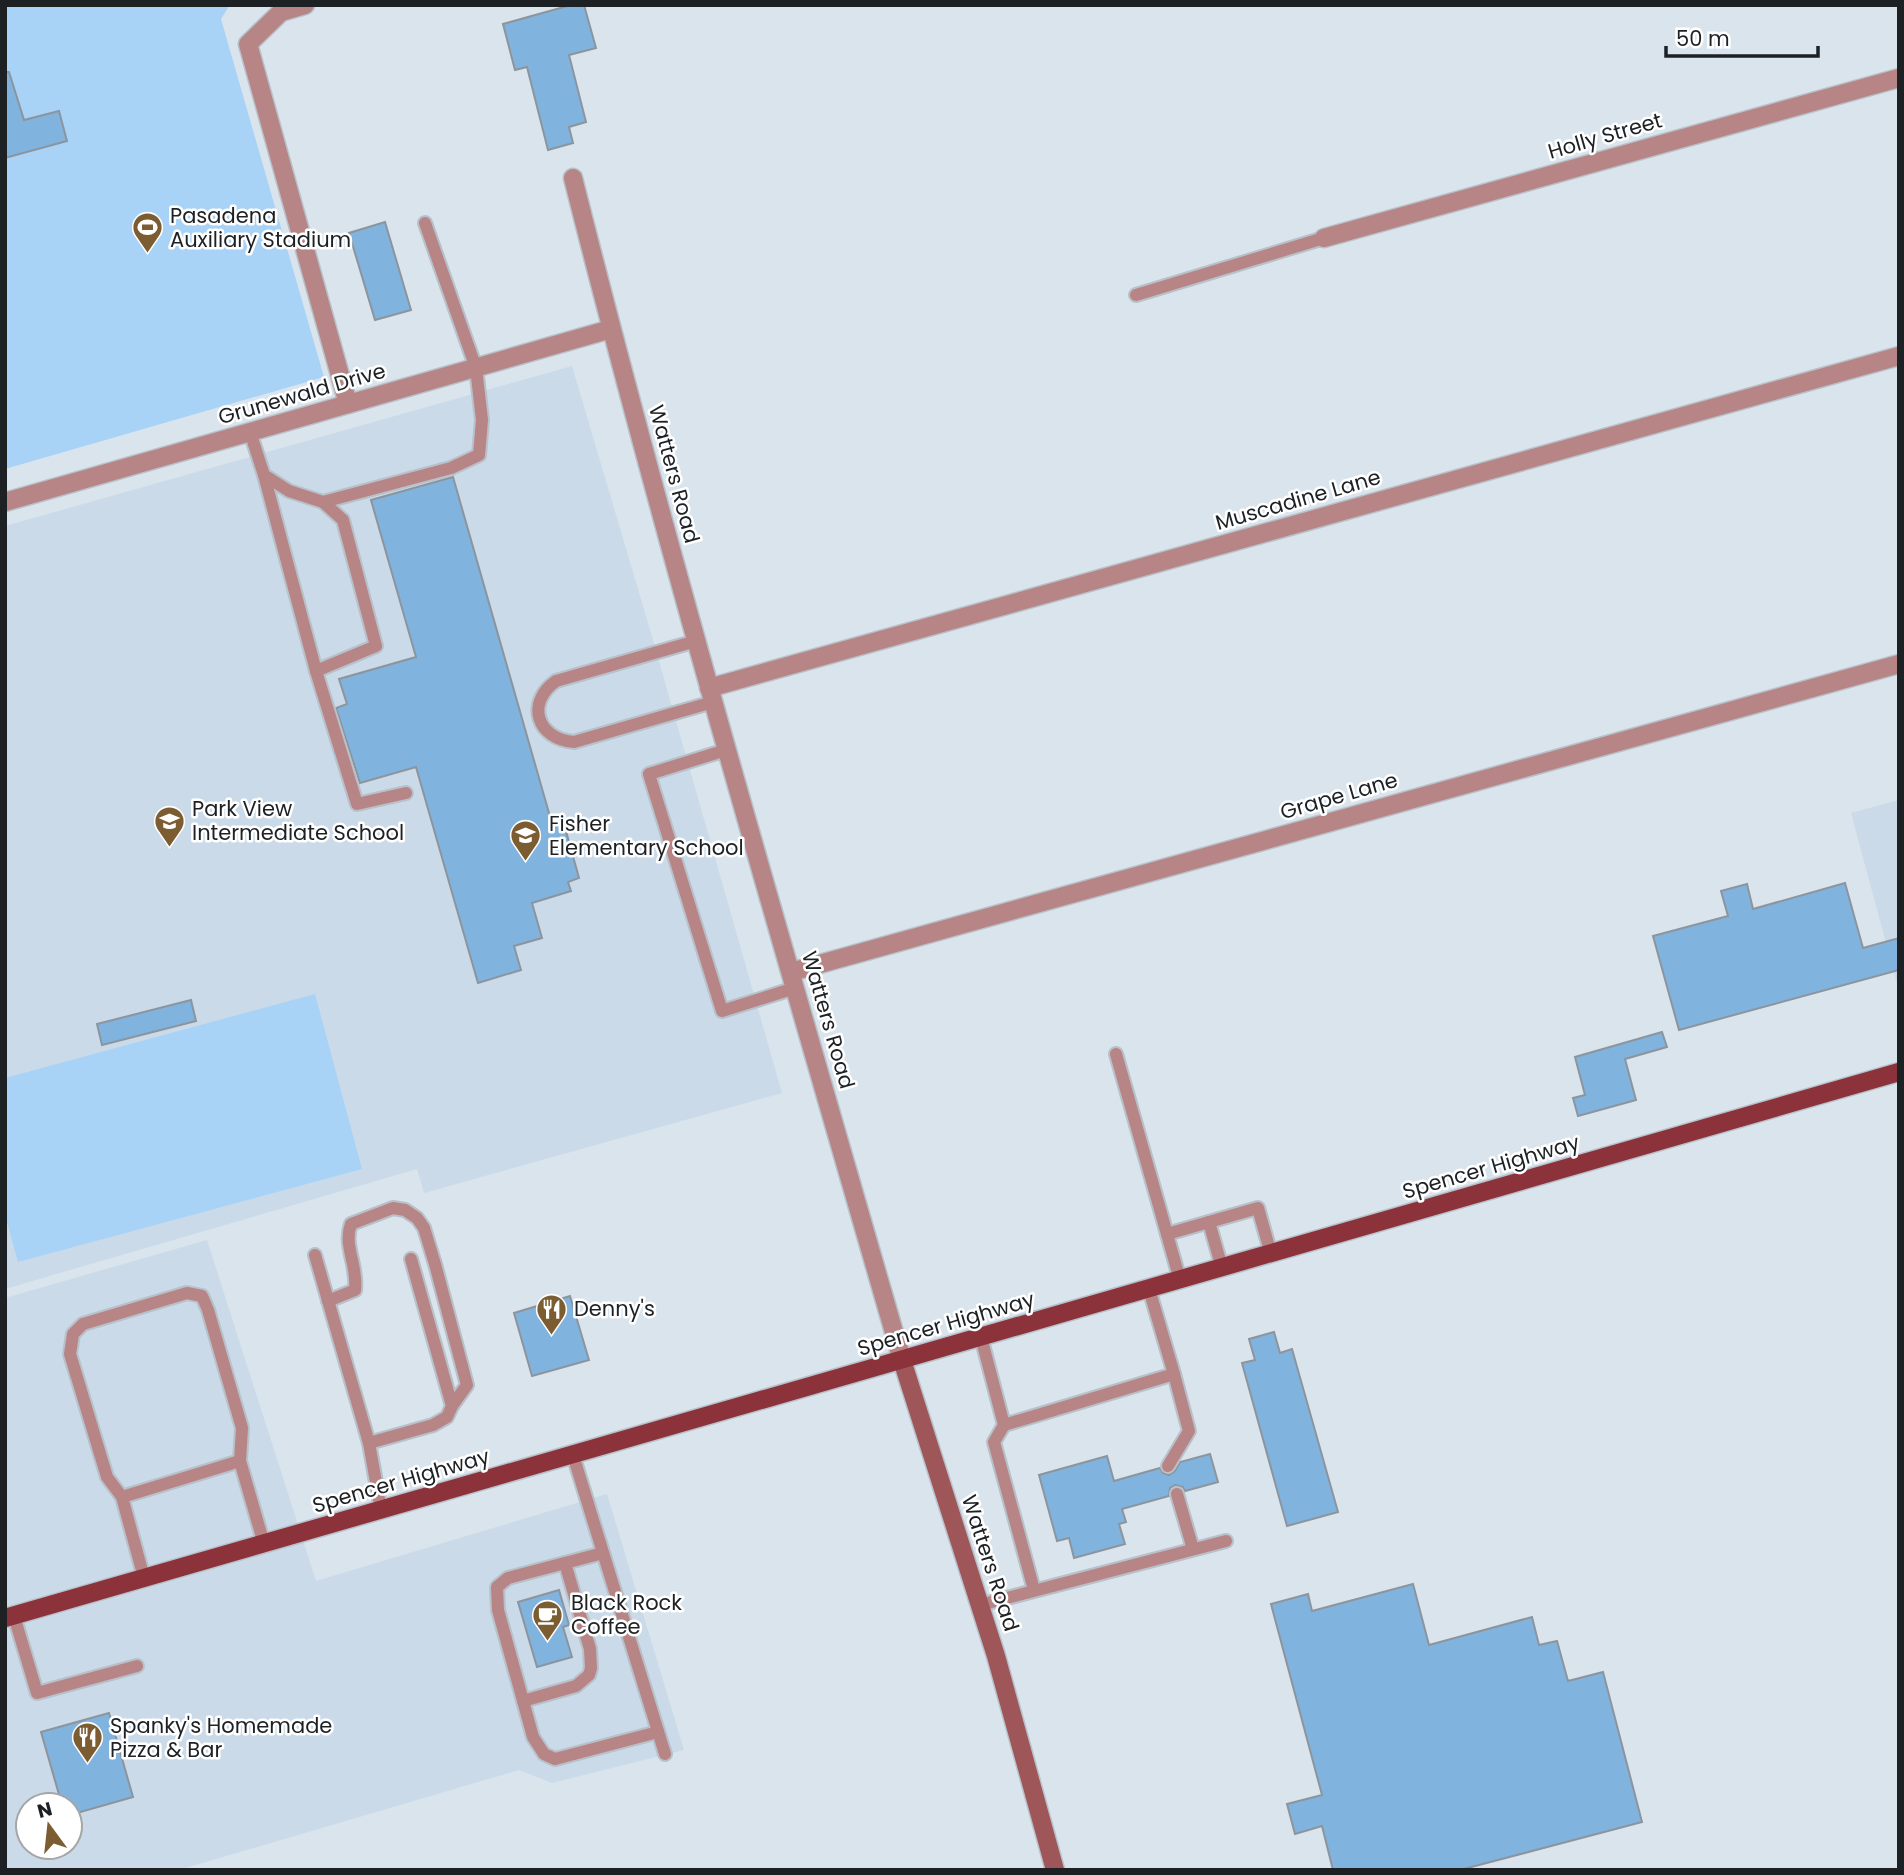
<svg xmlns="http://www.w3.org/2000/svg" width="1904" height="1875" viewBox="0 0 1904 1875" font-family="Poppins,sans-serif">
<style>
.built{fill:#cadae9;fill-rule:evenodd}
.green{fill:#a8d3f7}
.building{fill:#81b3df;stroke:#8c959d;stroke-width:2}
.lines{fill:none;stroke-linecap:round;stroke-linejoin:round}
.lane-casing{stroke:#b8c1c9;stroke-width:16}
.street-casing{stroke:#b8c1c9;stroke-width:21}
.secondary-casing{stroke:#b8c1c9;stroke-width:21}
.primary-casing{stroke:#b8c1c9;stroke-width:21}
.lane{stroke:#b88586;stroke-width:12}
.street{stroke:#b88586;stroke-width:18}
.secondary{stroke:#9f5659;stroke-width:18}
.primary{stroke:#8b323b;stroke-width:18}
.labels{text-anchor:middle;stroke-width:5;stroke-linejoin:round;paint-order:stroke}
.street-label{font-size:21px;fill:#1d2124;stroke:#fff}
.poi-label{font-size:21px;fill:#1d2124;stroke:#fff;text-anchor:start}
</style>
<rect width="100%" height="100%" fill="#dae4ed"/>
<g class="built">
<path d="M572,366L651,633L782,1093L424,1193L417,1169L5,1289V526Z"/>
<path d="M1899,800V991L1851,813Z"/>
<path d="M207,1240L316,1581L607,1494L684,1750L552,1783L519,1770L179,1870H5V1298ZM28,1805H70V1847H28Z"/>
</g>
<g class="green">
<path d="M5,5H230L221,19L324,377L5,469Z"/>
<path d="M315,994L362,1169L18,1262L5,1215V1078Z"/>
</g>
<g class="building">
<path d="M571,5H584L596,48L569,55L586,122L569,127L573,143L548,150L527,67L515,70L503,24Z"/>
<path d="M5,72H9L24,120L59,111L67,141L5,158Z"/>
<path d="M385,222L411,310L375,320L349,233Z"/>
<path d="M453,477L553,827L564,824L579,878L568,882L571,891L532,903L542,938L514,946L521,970L478,983L416,767L360,783L336,708L347,704L339,679L416,657L371,500Z"/>
<path d="M1845,883L1863,948L1899,938V970L1679,1030L1653,936L1728,916L1721,891L1747,884L1753,909Z"/>
<path d="M191,1000L196,1021L102,1045L97,1024Z"/>
<path d="M1662,1032L1667,1047L1625,1059L1636,1100L1578,1116L1573,1098L1585,1095L1575,1057Z"/>
<path d="M570,1296L589,1360L532,1376L514,1313Z"/>
<path d="M1274,1332L1280,1353L1292,1349L1338,1512L1287,1526L1242,1363L1255,1360L1249,1339Z"/>
<path d="M1210,1454L1218,1482L1185,1491L1183,1487L1175,1485L1170,1488L1169,1496L1122,1509L1126,1522L1119,1524L1125,1544L1074,1558L1069,1538L1057,1541L1039,1475L1107,1456L1114,1481L1160,1468L1163,1473L1169,1475L1175,1471L1180,1462Z"/>
<path d="M1413,1584L1429,1645L1532,1617L1539,1645L1557,1641L1568,1681L1603,1672L1642,1822L1460,1870H1333L1322,1826L1295,1834L1287,1804L1322,1795L1271,1604L1308,1594L1312,1611Z"/>
<path d="M559,1590L569,1625L563,1627L572,1657L537,1667L518,1602Z"/>
<path d="M109,1713L133,1797L70,1815V1805H62L41,1732Z"/>
</g>
<g class="lines">
<defs>
<g id="lane">
<path d="M1136,295L1324,238"/>
<path d="M250,432L264,475L289,491L323,502L343,520L376,646L316,671"/>
<path d="M264,475L316,671L357,804L406,793"/>
<path d="M323,502L451,468L479,455L482,420L476,368L425,223"/>
<path d="M696,641L556,681C525,703 537,739 574,742L713,702"/>
<path d="M726,750L649,774L722,1011L795,988"/>
<path d="M1116,1054L1180,1280"/>
<path d="M1209,1222L1222,1268"/>
<path d="M1167,1234L1258,1208L1271,1254"/>
<path d="M315,1255L369,1443L381,1510"/>
<path d="M328,1301L355,1290C358,1265 343,1246 351,1224L393,1208L405,1210L417,1218L424,1228L435,1264L467,1385L452,1406"/>
<path d="M981,1337L1004,1425L994,1442L1034,1590"/>
<path d="M1004,1425L1174,1374L1149,1289"/>
<path d="M369,1443L433,1425L447,1417L452,1406L411,1259"/>
<path d="M573,1455L665,1754"/>
<path d="M1168,1466L1189,1431L1174,1374"/>
<path d="M1177,1494L1193,1549"/>
<path d="M122,1497L240,1461"/>
<path d="M603,1553L508,1578L497,1587L498,1610L533,1737L544,1754L555,1759L658,1732"/>
<path d="M144,1578L122,1497L107,1477L70,1354L73,1334L83,1324L187,1293L202,1296L208,1310L242,1428L240,1461L264,1544"/>
<path d="M980,1605L1226,1541"/>
<path d="M14,1616L37,1693L137,1666"/>
<path d="M523,1701L576,1686L589,1675L591,1668L590,1649L565,1563"/>
</g>
<g id="street">
<path d="M305,5L281,12L248,44L348,404"/>
<path d="M573,178C673,575 789,967 902,1360"/>
<path d="M1324,238L1899,78"/>
<path d="M5,502L611,329"/>
<path d="M709,688L1899,356"/>
<path d="M791,972L1899,664"/>
</g>
<path id="secondary" d="M902,1360L996,1656L1055,1870"/>
<path id="primary" d="M5,1618L1899,1072"/>
</defs>
<use href="#lane" class="lane-casing"/>
<use href="#street" class="street-casing"/>
<use href="#secondary" class="secondary-casing"/>
<use href="#primary" class="primary-casing"/>
<use href="#lane" class="lane"/>
<use href="#street" class="street"/>
<use href="#secondary" class="secondary"/>
<use href="#primary" class="primary"/>
</g>
<defs>
<symbol id="stadium-pin" viewBox="-11 -11 22 30"><path d="M0 17L-7.5 6A9.5 9.5 0 1 1 7.5 6Z" fill="#7b5d31" stroke="#fff"/><path d="M0-5a6.5 5 0 1 0 0 10a6.5 5 0 1 0 0-10ZM-3.5-1.8h7v3.6h-7Z" fill="#fff"/></symbol>
<symbol id="school-pin" viewBox="-11 -11 22 30"><path d="M0 17L-7.5 6A9.5 9.5 0 1 1 7.5 6Z" fill="#7b5d31" stroke="#fff"/><path d="M0-5L7-2L0 1L-7-2ZM-4 1L0 2.5L4 1V4Q0 6-4 4Z" fill="#fff"/></symbol>
<symbol id="restaurant-pin" viewBox="-11 -11 22 30"><path d="M0 17L-7.5 6A9.5 9.5 0 1 1 7.5 6Z" fill="#7b5d31" stroke="#fff"/><path d="M-5-6h1v4h1v-4h1v4h1v-4h1v5L-1.5 .5V6h-2V.5L-5-1ZM5-6V6H3V1.5H1.5Q1.5-4 5-6Z" fill="#fff"/></symbol>
<symbol id="cafe-pin" viewBox="-11 -11 22 30"><path d="M0 17L-7.5 6A9.5 9.5 0 1 1 7.5 6Z" fill="#7b5d31" stroke="#fff"/><path d="M-5.5-4.5H6V0H3Q3 3.5 0 3.5H-2.5Q-5.5 3.5-5.5 0ZM3-3.2v2h1.7v-2ZM-6 4.5H4V6H-6Z" fill="#fff"/></symbol>
</defs>
<g fill-rule="evenodd">
<use href="#stadium-pin" x="130" y="210" width="35" height="47"/>
<use href="#school-pin" x="152" y="804" width="35" height="47"/>
<use href="#school-pin" x="508" y="818" width="35" height="47"/>
<use href="#restaurant-pin" x="534" y="1292" width="35" height="47"/>
<use href="#cafe-pin" x="530" y="1598" width="35" height="47"/>
<use href="#restaurant-pin" x="70" y="1720" width="35" height="47"/>
</g>
<g class="labels">
<g class="street-label">
<text transform="translate(1605 136) rotate(-16)" y="7">Holly Street</text>
<text transform="translate(302 394) rotate(-16)" y="7">Grunewald Drive</text>
<text transform="translate(674 474) rotate(75)" y="7">Watters Road</text>
<text transform="translate(1298 500) rotate(-16)" y="7">Muscadine Lane</text>
<text transform="translate(1339 796) rotate(-16)" y="7">Grape Lane</text>
<text transform="translate(828 1020) rotate(74)" y="7">Watters Road</text>
<text transform="translate(1491 1167) rotate(-16)" y="7">Spencer Highway</text>
<text transform="translate(946 1324) rotate(-16)" y="7">Spencer Highway</text>
<text transform="translate(401 1481) rotate(-16)" y="7">Spencer Highway</text>
<text transform="translate(990 1563) rotate(72)" y="7">Watters Road</text>
</g>
<g class="poi-label">
<text x="170" y="223">Pasadena<tspan x="170" dy="24">Auxiliary Stadium</tspan></text>
<text x="192" y="816">Park View<tspan x="192" dy="24">Intermediate School</tspan></text>
<text x="549" y="831">Fisher<tspan x="549" dy="24">Elementary School</tspan></text>
<text x="574" y="1316">Denny's</text>
<text x="571" y="1610">Black Rock<tspan x="571" dy="24">Coffee</tspan></text>
<text x="110" y="1733">Spanky's Homemade<tspan x="110" dy="24">Pizza &amp; Bar</tspan></text>
</g>
</g>
<rect width="1904" height="1875" fill="none" stroke="#1d2124" stroke-width="14"/>
<g transform="translate(49 1826) rotate(345)"><circle r="33" fill="#ffffff" stroke="#a5a6a7" stroke-width="2"/>
<path d="M0-5L12 26L0 18L-12 26Z" fill="#7b5d31"/>
<text y="-10" font-size="19" font-weight="bold" text-anchor="middle" fill="#1d2124">N</text>
</g>
<path d="M1666 46v10h152v-10" fill="none" stroke="#1d2124" stroke-width="3.5"/>
<text x="1676" y="46" font-size="21" fill="#1d2124" stroke="#ffffff" stroke-width="5" paint-order="stroke">50 m</text>
</svg>
